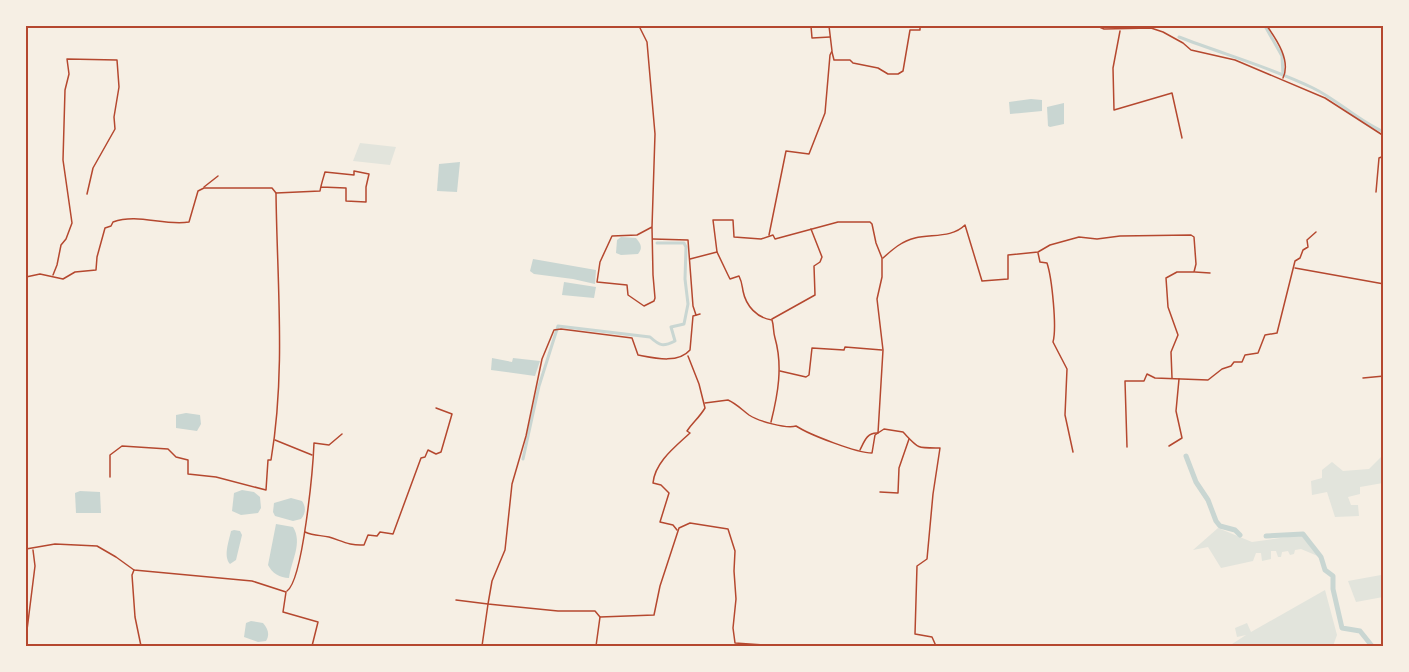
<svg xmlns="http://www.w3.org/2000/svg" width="1409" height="672" viewBox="0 0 1409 672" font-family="'IBM Plex Serif',serif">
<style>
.green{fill:#e2e4dc}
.water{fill:#c9d6d2}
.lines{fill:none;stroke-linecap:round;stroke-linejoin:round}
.canal{stroke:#c9d6d2;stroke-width:3}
.river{stroke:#c9d6d2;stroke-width:5}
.minor{stroke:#b5482f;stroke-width:1.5}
.neatline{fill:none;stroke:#b5482f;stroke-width:2}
</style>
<rect width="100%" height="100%" fill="#f6efe4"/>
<g class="green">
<path d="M360,143L396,147L390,165L353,161Z"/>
<path d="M1383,447V483L1360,487V494L1348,497L1351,505H1358L1359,516L1335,517L1327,492L1312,495L1311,481L1322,478V470L1332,462L1343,471L1369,469L1382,456Z"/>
<path d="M1218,528L1252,542L1301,535L1320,557L1301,549L1295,550L1294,554L1290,555L1288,551L1282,552L1281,557H1278L1276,551H1271V559L1262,561L1261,553H1256L1253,561L1221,568L1208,547L1193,550Z"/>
<path d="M1381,575L1383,597L1356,602L1348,581Z"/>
<path d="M1325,590L1337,635L1333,646H1229L1246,635L1237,637L1235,628L1247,623L1251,632Z"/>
</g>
<g class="water">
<path d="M1031,99L1042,100V111L1010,114L1009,102Z"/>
<path d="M1064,103V124L1050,127L1048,126L1047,107Z"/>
<path d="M460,162L457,192L437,191L439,164Z"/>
<path d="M621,237L636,238C641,244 643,248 638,254L621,255L616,253L617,240Z"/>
<path d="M533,259L596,270L595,284L573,279L534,274L530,271Z"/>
<path d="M564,282L596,287L594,298L562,295Z"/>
<path d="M492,358L512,362L513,358L540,361L535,376L491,370Z"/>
<path d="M186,413L200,415L201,424L197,431L176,428V415Z"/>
<path d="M242,490L254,492L260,497L261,508L258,513L241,515L232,511L234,493Z"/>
<path d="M80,491L100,492L101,513H76L75,493Z"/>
<path d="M291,498L302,501C306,507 306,513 301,519L293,521L275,516L273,512L274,503Z"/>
<path d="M276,524L293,527C303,543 291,561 289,578C280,578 272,573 268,565Z"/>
<path d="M234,530L240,531L242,535L236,560L230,564C223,556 229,541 231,531Z"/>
<path d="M251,621L263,623C268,629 270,634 266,641L258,642L244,637L246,623Z"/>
</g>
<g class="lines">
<g class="canal">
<path d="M1265,26L1282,56L1283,75"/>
<path d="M1179,37C1223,54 1270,67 1313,88C1338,100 1358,121 1384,132"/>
<path d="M523,459L539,386L558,326L650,337C660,346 663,347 675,341L671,327L684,324L688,304L685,279L686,247L684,243H657"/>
</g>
<g class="river">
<path d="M1186,456L1196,482L1208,500L1216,521L1220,526L1235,530L1240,535"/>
<path d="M1266,536L1303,534L1321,557L1325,570L1333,576V589L1342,628L1360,631L1372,646"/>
</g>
<g class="minor">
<path d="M639,26L647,42L655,134L652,227L653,275L655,298L654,301L644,306L628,295L627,285L597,282L600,262L612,236L637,235L652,227"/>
<path d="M811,26L812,38L830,37"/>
<path d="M1097,26L1104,29L1151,28L1163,32L1183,43L1191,50L1235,60L1325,98L1384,136"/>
<path d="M1267,26C1277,40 1291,61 1283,78"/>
<path d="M1120,31L1113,68L1114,110L1172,93L1182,138"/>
<path d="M832,52L834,60H850L853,63L878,68L888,74H898L903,71L910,30H920V26"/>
<path d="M204,187L218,176"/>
<path d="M1376,192L1379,158L1384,156"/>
<path d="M276,193L320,191C321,185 323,179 325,172L354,175V171L369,174L366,187V202L346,201V188L321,187"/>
<path d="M769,235L786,151L809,154L825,113L830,55L832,51L829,26"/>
<path d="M653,239L688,240L693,306L696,315"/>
<path d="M1038,253L1040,262L1047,263C1052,278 1057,328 1053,342L1067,369L1065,415L1073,452"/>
<path d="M883,258C893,249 902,241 915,238C932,234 952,238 965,225L982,281L1008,279V255L1038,252L1050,245L1079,237L1097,239L1120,236L1191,235L1194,237L1196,264L1194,272H1177L1166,278L1168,307L1178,335L1171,352L1172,378"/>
<path d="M690,259L717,252"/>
<path d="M1295,268L1384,284"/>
<path d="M1195,272L1210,273"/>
<path d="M53,275L57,265L61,245L66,239L72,223L63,160L65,90L69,74L67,59L117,60L119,87L114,117L115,129L93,168L87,194"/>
<path d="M26,277L40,274L63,279L75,272L96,270L97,257L105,228L111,226L113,222C138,213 163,226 189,222L198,191L204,188H272L276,193C277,282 286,371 271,460H268L266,490L216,477L188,474V460L176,457L168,449L122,446L110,455V477"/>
<path d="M772,319L815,295L814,266L820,262L822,257L811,229"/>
<path d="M780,371L806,377L809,375L812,348L844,350L845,347L882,350"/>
<path d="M1363,378L1384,376"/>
<path d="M705,403L728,400C737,404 742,410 749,415C758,421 786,429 796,426C810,435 857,453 872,453L875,435L884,429L903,432C919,449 916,448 940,448L933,494L927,559L917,566L915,634L932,637L936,646"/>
<path d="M771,422C778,394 783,366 775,338C773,332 774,326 772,320C757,318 746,306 743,291C742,285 742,282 739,276L730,279L728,275L717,252L713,220H733L734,237L761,239L773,235L775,239L838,222H870L872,224L876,243L882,258V277L877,299L883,350L878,433C867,432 864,442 860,450"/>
<path d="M275,440L312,455"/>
<path d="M1169,446L1182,438L1176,411L1179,379"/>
<path d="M1127,447L1125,381H1144L1147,374L1155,378L1208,380L1222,369L1231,366L1234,362H1242L1245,355L1258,353L1265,335L1277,333L1295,261L1300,258L1303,250L1308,247L1307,240L1316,232"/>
<path d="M880,492L898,493L899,468L909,439"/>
<path d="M677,530L673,525L660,522L669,493L661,485L653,483C655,462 675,447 690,433L687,431C693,422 699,418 705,408L699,384L688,356"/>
<path d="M305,532C314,536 320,535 329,537C342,541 350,546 364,545L368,535L377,536L380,532L393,534L421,458L425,457L428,450L436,454L441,452L452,414L436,408"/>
<path d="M26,549L55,544L97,546L116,557L134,570L252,581L286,592L283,612L318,622L312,646"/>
<path d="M134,570L132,575L135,617L141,646"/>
<path d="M287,591C303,580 313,468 314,443L329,445L342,434"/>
<path d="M456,600L488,604L482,646"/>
<path d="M600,617L654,615L660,586L679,528L690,523L728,529L735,551L734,571L736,599L733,628L735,643L765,645V646"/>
<path d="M26,638L35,566L33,550"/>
<path d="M596,646L600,617L595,611H558L488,604L492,581L505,550L512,484L526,436L542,359L554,330L561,329L632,338L638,355C654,358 678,364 690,350L693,316L700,314"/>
</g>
</g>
<rect width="1409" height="672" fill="none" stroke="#f6efe4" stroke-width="54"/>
<rect x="27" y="27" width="1355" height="618" class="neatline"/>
</svg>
